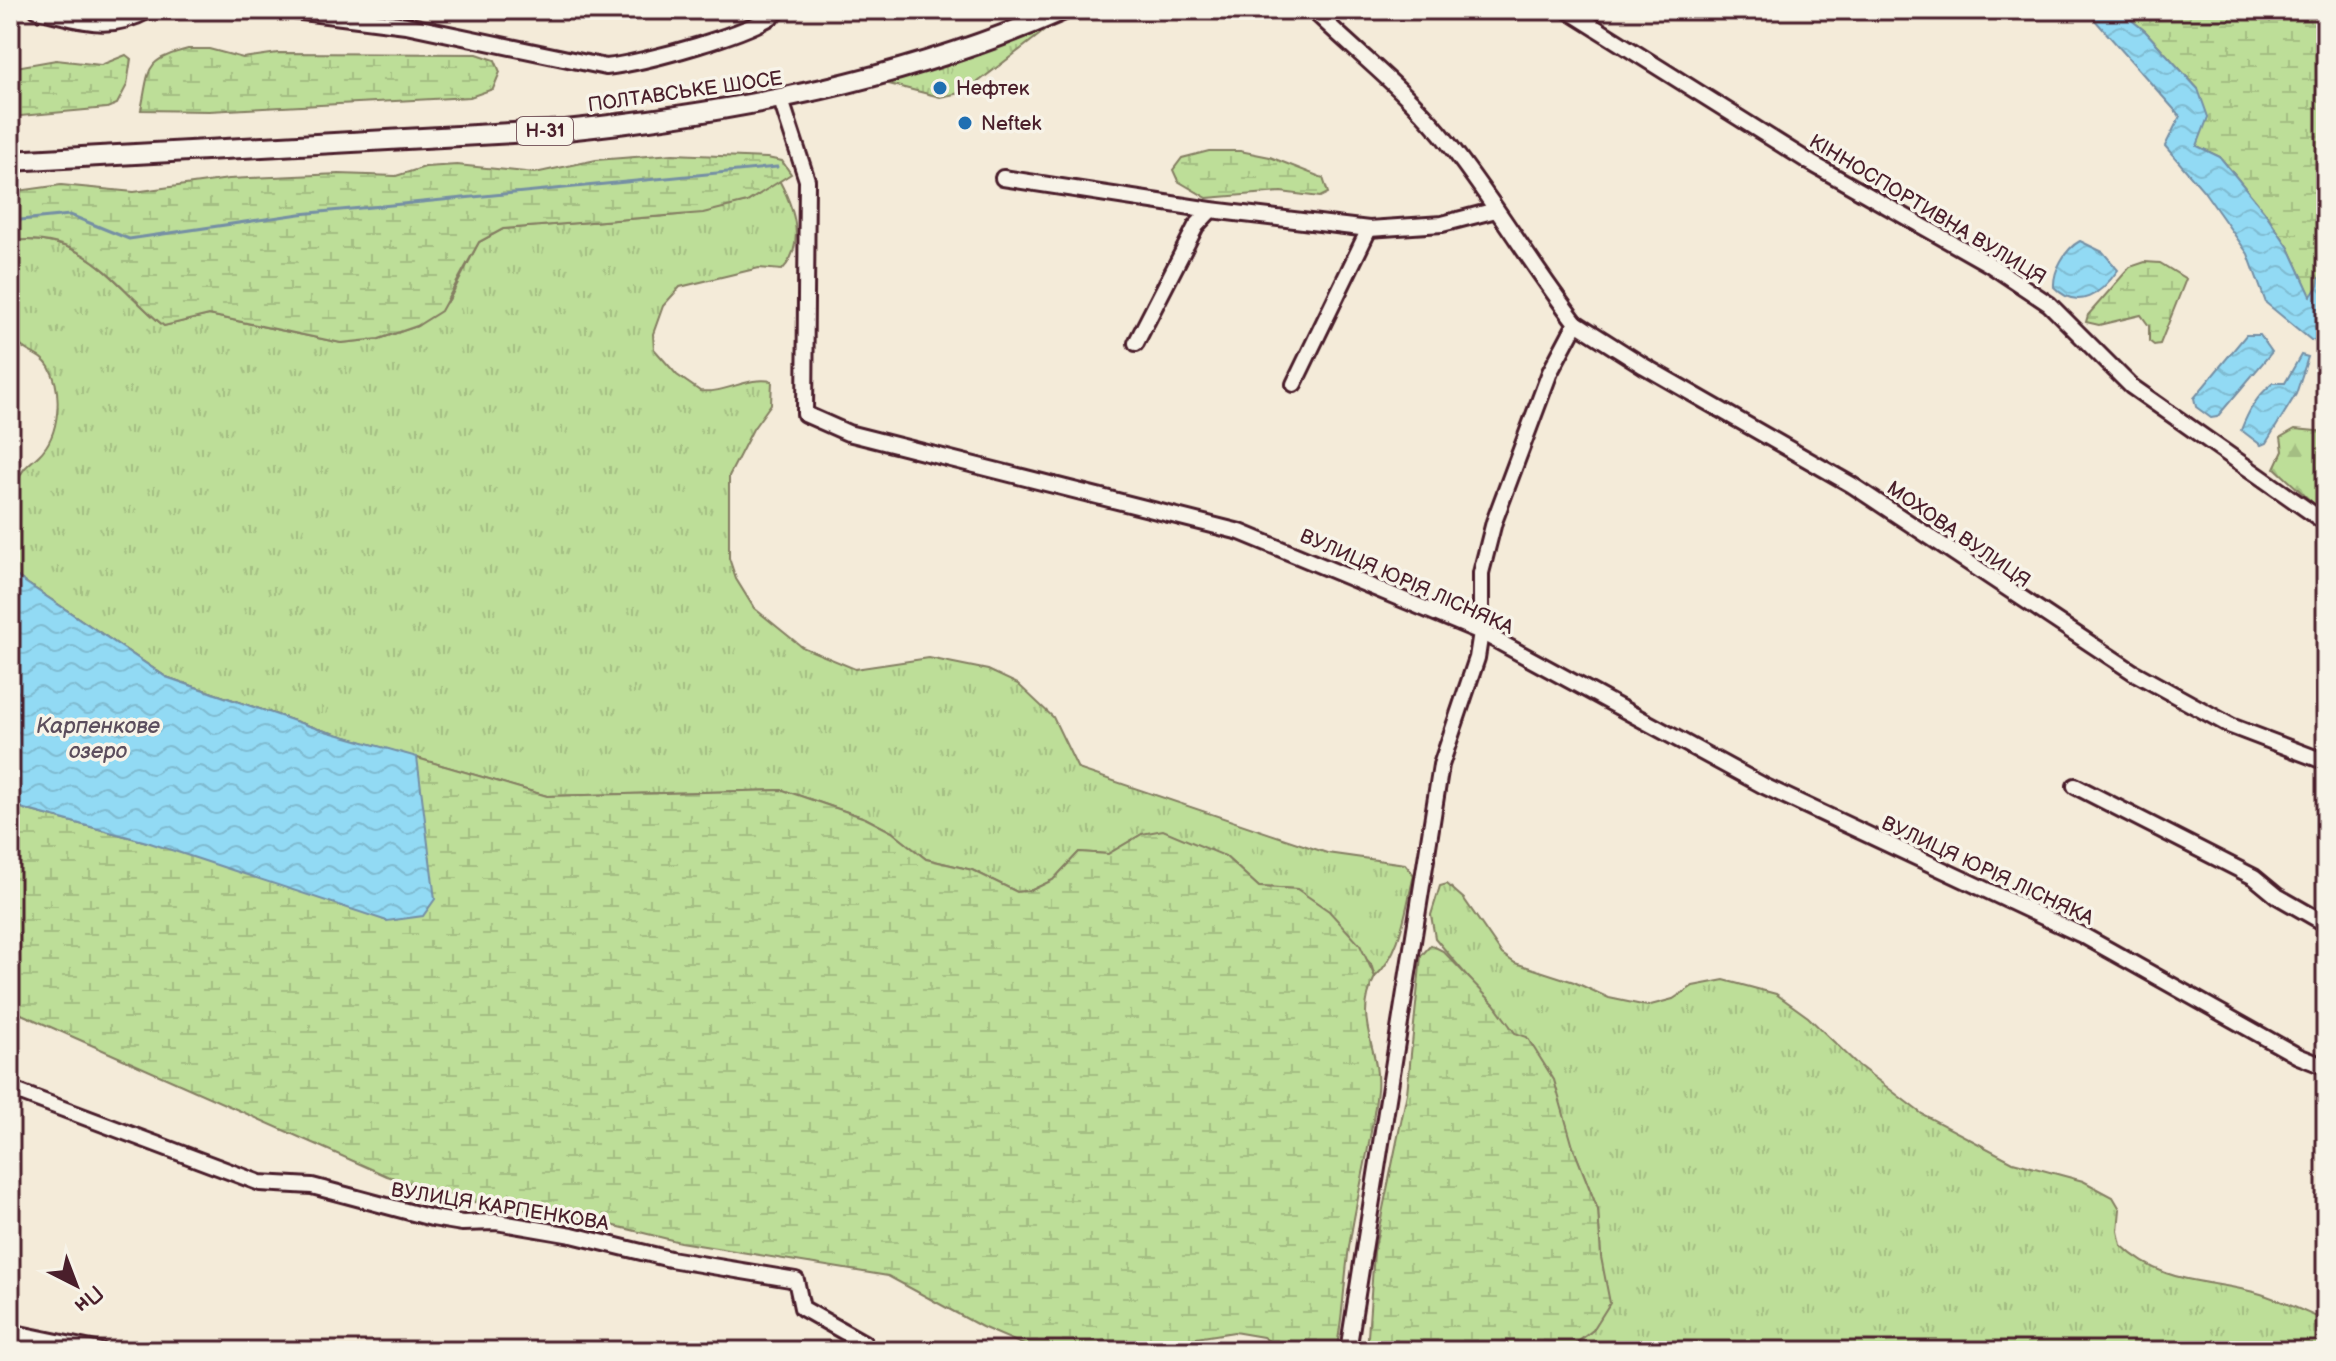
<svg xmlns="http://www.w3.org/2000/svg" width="2336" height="1361" viewBox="0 0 2336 1361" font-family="'Balsamiq Sans',sans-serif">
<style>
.grass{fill:url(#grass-tufts);stroke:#847e62;stroke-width:2}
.forest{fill:url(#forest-firs);stroke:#847e62;stroke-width:2}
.wetland{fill:url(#wetland-marsh);stroke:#847e62;stroke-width:2}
.water{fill:url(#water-waves);stroke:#758fa4;stroke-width:2}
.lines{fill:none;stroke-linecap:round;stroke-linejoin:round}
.stream{stroke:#758fa4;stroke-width:3}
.minor-casing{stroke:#4a1f2b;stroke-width:20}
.major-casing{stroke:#4a1f2b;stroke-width:24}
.minor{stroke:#f7f3e8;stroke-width:14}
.major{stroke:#f7f3e8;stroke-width:18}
.poi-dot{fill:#1f6fb2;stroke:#f7f3e8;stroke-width:3}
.labels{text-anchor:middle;stroke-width:7;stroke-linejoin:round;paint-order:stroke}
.shield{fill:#f7f3e8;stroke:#7e5f64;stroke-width:2}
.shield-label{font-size:18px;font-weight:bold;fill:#4a1f2b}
.poi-label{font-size:20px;fill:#4a1f2b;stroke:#f7f3e8;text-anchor:start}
.street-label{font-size:20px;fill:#4a1f2b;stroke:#f7f3e8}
.water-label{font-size:22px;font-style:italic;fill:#5c4e5d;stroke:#f7f3e8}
</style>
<defs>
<pattern id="grass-tufts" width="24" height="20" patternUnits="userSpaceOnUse" patternTransform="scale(2)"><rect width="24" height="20" fill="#bdde98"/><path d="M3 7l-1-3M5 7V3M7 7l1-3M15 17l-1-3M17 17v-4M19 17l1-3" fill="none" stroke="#a4be83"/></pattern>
<pattern id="forest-firs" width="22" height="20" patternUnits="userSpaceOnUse" patternTransform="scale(2)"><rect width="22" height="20" fill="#bdde98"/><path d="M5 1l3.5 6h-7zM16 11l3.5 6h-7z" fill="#a4be83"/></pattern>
<pattern id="wetland-marsh" width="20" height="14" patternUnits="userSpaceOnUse" patternTransform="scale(2)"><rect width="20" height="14" fill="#bdde98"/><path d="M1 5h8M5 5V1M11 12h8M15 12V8" fill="none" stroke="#a4be83"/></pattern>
<pattern id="water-waves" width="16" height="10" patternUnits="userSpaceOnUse" patternTransform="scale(2)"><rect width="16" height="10" fill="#92daf4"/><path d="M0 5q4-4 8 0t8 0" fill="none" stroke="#7fbbd1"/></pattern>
</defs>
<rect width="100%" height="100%" fill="#f4ebd9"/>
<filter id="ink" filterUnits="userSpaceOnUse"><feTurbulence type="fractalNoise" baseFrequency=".0125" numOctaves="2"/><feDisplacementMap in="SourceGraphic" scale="16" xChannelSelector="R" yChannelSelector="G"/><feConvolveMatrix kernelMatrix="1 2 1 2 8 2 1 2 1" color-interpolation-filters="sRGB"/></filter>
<g filter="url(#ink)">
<g class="grass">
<path d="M1065,15L965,92L940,97L881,82Z"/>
<path d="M779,180C793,206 807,244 782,270L759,268L680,287L663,306L653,334L654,349L677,375L700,391C726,394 747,376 772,381L771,404L753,429L729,476V558L736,579L754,608L802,647L855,669L929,658L988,670L1018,684L1053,717L1078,769L1327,853L1405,864L1414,875C1405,910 1402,952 1375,977L1371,964L1297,889L1259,887L1225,856L1142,834L1108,854L1079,852L1053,880L1032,890L1017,892L972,870L926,859L892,832L865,818L783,790L547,796L318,729L166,677L10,572V482L19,478C24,466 30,464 39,455C60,435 63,391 49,367C42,355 29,354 20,345L15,317L10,319V241C88,232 111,282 164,326L209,315L341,343L379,339L417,326L449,300L479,242L503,229L679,215L747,202Z"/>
<path d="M1447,884L1464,899L1502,954L1515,963L1574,982L1609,998L1647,1006L1673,999L1693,986L1724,980L1776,994L1808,1017L1858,1065L1922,1114L2013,1162L2083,1181L2113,1197L2120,1209L2118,1231L2121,1245C2165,1287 2209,1278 2261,1294C2283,1301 2305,1312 2326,1321V1351H1566L1593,1330L1601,1257L1598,1210L1573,1147L1515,1033L1435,938L1431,915L1440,886Z"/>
</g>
<path class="forest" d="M2295,429L2326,432V515L2275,468L2283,451L2281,437Z"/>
<g class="wetland">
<path d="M2119,10H2315L2326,24V275L2311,297L2289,248L2264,211L2220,157L2197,146L2198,89L2145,31Z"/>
<path d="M188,49H209L243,58L278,53L477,54L495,60L500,72L493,89L470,97L209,111L141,110C150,69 143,60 188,49Z"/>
<path d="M126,55L131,59L127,85L117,104L107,108L10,117V68L56,60L101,65Z"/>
<path d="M1209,151H1240L1270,157L1323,178L1328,193L1320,197L1281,192L1207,198L1178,181L1173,170L1182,158Z"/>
<path d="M673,154L767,158L782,161L791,174L747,202L703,213L503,229L479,242L441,311L417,326L379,339L341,343L209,315L164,326C111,282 88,232 10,241V192L61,185L134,192L229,179L339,174L396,176L425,167L457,165L535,173L596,160Z"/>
<path d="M2145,262L2160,263L2186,279L2160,344L2154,345L2149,341V326L2141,315L2099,325L2086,322L2088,315L2130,267Z"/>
<path d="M10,572L166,677L318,729L547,796L783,790L865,818L892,832L926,859L972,870L1017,892L1032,890L1053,880L1079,852L1108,854L1142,834L1163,830L1225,856L1259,887L1297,889L1329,911L1360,945L1375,977C1352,1021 1381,1048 1377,1090C1372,1140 1359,1187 1351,1235C1344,1273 1344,1313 1336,1351H1283L1263,1337L1234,1332L1152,1345L1136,1351L1096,1346L1085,1351H1038L982,1327L888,1276L680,1242L591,1220L474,1202L387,1176L10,1009V800L24,809L147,842L347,851Z"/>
<path d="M1431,945L1443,951L1494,1004L1515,1033L1527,1037L1554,1080L1573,1147L1598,1210L1601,1257L1610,1303L1593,1330L1566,1351H1367L1374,1252L1407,1093L1421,956Z"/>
</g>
<g class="water">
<path d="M2086,10H2119L2145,31L2198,89L2208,117L2197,146L2220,157L2264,211L2289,248L2311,296L2318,286L2319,278L2326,275V341L2311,340L2266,303L2248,254L2203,190L2165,146L2180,116Z"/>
<path d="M2080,241L2103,252L2118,270C2101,294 2078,312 2054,287C2053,271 2065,249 2080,241Z"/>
<path d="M2246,335H2260L2272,352L2217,417L2211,418L2196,407L2194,398Z"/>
<path d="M2301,355L2308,357L2296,394L2266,443L2261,445L2241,430C2249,410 2256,397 2273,383H2285Z"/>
<path d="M10,572L166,677L318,729L417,757L435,899L423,916L387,921L147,842L24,809L10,800Z"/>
</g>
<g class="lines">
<path class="stream" d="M10,221L70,215L129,239L300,214L777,167"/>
<defs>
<g id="minor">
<path d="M37,10C82,20 107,33 149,10"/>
<path d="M286,10L406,25L606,67C642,63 756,33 780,10"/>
<path d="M1313,10C1354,50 1404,89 1441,134C1490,194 1528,261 1576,323L1550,372L1494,522L1481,573V632L1477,658L1441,765L1348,1351"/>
<path d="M1567,10L1811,163L1989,264L2049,304L2131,386L2326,523"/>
<path d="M781,100L807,180L805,414L848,433L1240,532L1481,632L1764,786L2084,936L2298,1056L2326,1067"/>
<path d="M1003,178L1211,210L1369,229L1442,224L1496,210"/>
<path d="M1576,323L1644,366L1852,485L2133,672L2231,726L2326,762"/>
<path d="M1136,343L1196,226L1211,210"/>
<path d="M1294,384L1369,229"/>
<path d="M2075,786L2254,877L2277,896L2326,924"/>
<path d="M10,1089L260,1183L312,1186L432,1218L462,1223L496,1222L572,1235L670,1259L796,1280L802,1308L864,1343L866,1351"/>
<path d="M10,1332L101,1351"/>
</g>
<path id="major" d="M10,161L566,130C738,112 905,80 1064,10"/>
</defs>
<use href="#minor" class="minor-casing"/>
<use href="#major" class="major-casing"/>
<use href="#minor" class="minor"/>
<use href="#major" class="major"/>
</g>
</g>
<g class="poi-dot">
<circle cx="940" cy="88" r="8"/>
<circle cx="965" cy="123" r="8"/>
</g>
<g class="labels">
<rect class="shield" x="517" y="117" width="56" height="28" rx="6"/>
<g class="shield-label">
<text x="545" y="137">Н-31</text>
</g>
<g class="poi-label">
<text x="956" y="95">Нефтек</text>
<text x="981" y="130">Neftek</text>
</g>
<g class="street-label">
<text transform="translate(685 91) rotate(-8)" y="7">ПОЛТАВСЬКЕ ШОСЕ</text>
<text transform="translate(1928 209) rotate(31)" y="7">КІННОСПОРТИВНА ВУЛИЦЯ</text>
<text transform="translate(1959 534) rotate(35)" y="7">МОХОВА ВУЛИЦЯ</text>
<text transform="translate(1407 581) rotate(24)" y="7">ВУЛИЦЯ ЮРІЯ ЛІСНЯКА</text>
<text transform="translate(1988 870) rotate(25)" y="7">ВУЛИЦЯ ЮРІЯ ЛІСНЯКА</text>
<text transform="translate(500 1206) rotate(9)" y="7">ВУЛИЦЯ КАРПЕНКОВА</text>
</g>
<g class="water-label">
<text x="98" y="733">Карпенкове<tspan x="98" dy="25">озеро</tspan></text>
</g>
</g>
<rect width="2336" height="1361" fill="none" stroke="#f7f3e8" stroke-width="40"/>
<rect x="20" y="20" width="2296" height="1321" fill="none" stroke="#4a1f2b" stroke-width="3" filter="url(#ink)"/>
<g transform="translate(76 1285) rotate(138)" stroke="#f7f3e8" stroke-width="6" paint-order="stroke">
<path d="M0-6L14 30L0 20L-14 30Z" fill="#4a1f2b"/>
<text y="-12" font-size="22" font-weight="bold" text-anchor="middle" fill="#4a1f2b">Пн</text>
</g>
</svg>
